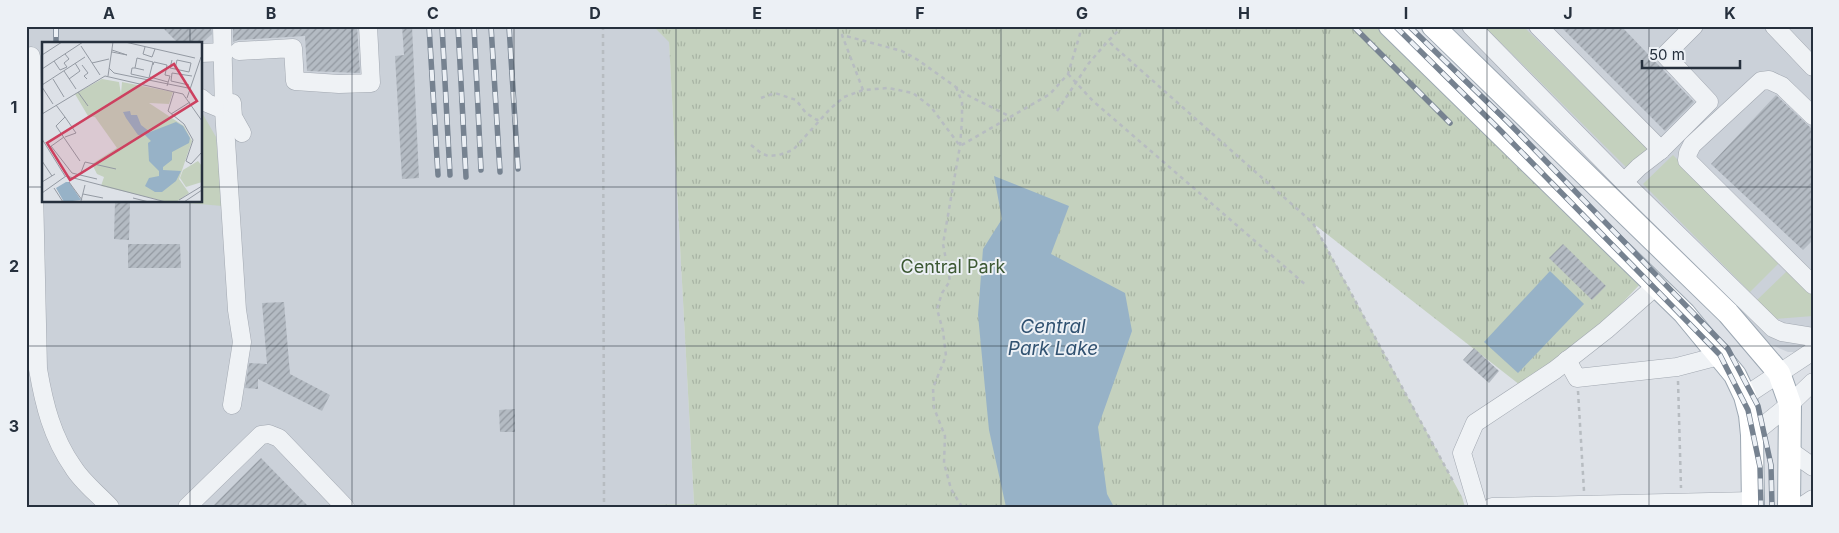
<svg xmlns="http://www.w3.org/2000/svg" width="1839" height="533" viewBox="0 0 1839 533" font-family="Inter,sans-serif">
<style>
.built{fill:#cbd1d9;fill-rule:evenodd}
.green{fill:#c4d1be}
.park{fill:url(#park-tufts)}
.water{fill:#97b2c7}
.building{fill:url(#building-hatch)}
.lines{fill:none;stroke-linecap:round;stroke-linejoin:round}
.minor-casing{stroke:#a2a8b1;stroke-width:19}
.major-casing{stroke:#9ca7b2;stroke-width:24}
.path{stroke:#b7bcc1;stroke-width:2.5;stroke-dasharray:4 4;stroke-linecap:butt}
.minor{stroke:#eff2f5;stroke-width:18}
.major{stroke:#fff;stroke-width:22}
.rail-casing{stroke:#768290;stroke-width:5.5}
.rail{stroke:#ecf0f5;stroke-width:4;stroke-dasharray:11;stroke-linecap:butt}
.grid{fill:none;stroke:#26303d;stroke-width:1;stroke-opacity:0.55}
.labels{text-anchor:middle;stroke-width:4;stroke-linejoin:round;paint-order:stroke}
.park-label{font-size:18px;fill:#3d5934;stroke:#ecf0f5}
.water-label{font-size:19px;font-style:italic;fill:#315271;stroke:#ecf0f5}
.inset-road{fill:none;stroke:#949aa3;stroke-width:1}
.view{fill:#cd405f;fill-opacity:0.15;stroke:#cd405f;stroke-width:2.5}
.inset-edge{fill:none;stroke:#26303d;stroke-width:2.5}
.neatline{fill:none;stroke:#26303d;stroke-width:2}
.grid-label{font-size:16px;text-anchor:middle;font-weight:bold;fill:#26303d}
</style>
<defs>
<pattern id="park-tufts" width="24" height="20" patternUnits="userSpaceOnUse" patternTransform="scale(1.25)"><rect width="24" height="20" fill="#c4d1be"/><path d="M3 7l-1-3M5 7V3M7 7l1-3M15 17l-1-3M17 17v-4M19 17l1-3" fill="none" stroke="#a8b4a4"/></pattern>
<pattern id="building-hatch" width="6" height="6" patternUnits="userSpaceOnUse" patternTransform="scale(1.25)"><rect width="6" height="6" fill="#b4bbc3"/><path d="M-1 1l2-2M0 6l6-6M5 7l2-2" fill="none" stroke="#9298a0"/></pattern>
</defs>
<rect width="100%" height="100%" fill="#dde1e7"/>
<g class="built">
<path d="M26,26H653L669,41L694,504L541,507H26ZM44,44H201V201H44Z"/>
<path d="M1443,26H1813V345L1798,352H1788L1765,342Z"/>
</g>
<g class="green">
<path d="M1484,26H1523L1649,150L1629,170Z"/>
<path d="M201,111L216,137L222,206L166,201H201Z"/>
<path d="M1673,155L1779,263L1750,292L1643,184Z"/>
<path d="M1788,270L1813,294V316L1776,319L1757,300Z"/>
</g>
<path class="park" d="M653,26H1377L1644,280L1605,321L1584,339L1520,385L1314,224L1462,497L1465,507H541L694,504L669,42Z"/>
<g class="water">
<path d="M994,176L1069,206L1051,254L1125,293L1132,331L1098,427L1107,494L1114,507H1006L989,430L978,315L983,249L1002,219Z"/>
<path d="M1550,271L1584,304L1518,373L1484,342Z"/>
</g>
<g class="building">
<path d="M161,26H211L212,34L203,42L179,44Z"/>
<path d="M233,26H357L360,73L307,71L305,36L238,40L233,42Z"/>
<path d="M402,26H412L419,178L402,179L395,56L404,55Z"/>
<path d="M1560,26H1621L1694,102L1665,131Z"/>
<path d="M1776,95L1813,130V240L1803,250L1711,164Z"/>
<path d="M115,201L130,202L129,240L114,239Z"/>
<path d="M128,244H180L181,268H128Z"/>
<path d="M1563,244L1606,286L1592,300L1549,258Z"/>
<path d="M284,302L290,374L330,395L322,411L258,379V389L245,388L249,363L267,364L262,303Z"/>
<path d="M1474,348L1499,371L1489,383L1463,360Z"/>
<path d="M515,409V432H500L499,410Z"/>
<path d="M261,458L309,507H212Z"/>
</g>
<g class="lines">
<defs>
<g id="minor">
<path d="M222,26L224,110L237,310L242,342L232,405"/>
<path d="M1471,26L1624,182L1773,328L1782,332L1813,337"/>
<path d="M1538,26L1661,150"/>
<path d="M1774,26L1813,67"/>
<path d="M239,51L293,48L295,81L339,84L371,83L368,26"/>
<path d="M201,53L225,52"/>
<path d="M31,56L38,369C44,404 52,437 73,467C82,482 98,494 110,507"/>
<path d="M201,98L207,103L224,110"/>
<path d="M232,103L233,117L242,133"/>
<path d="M1813,116L1782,86L1769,80L1761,81L1692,145L1688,153L1687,160L1813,285"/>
<path d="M1624,182L1639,167L1661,150L1709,102L1665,55L1694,26"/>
<path d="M1567,360L1577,378L1677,367L1719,356"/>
<path d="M1745,396L1813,351"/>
<path d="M1752,435L1790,404L1813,382"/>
<path d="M1789,450L1813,467"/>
<path d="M187,507L261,435L269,434L279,438L345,507"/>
<path d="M1478,507L1462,453L1475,423L1555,370L1606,330L1656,286"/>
<path d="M1492,507L1753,501"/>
<path d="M1801,507L1813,499"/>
</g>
<g id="major">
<path d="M1390,26L1684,313L1735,375L1745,396L1750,415L1752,435L1753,507"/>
<path d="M1433,26L1728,313L1779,373L1790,404L1789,507"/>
</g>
</defs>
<use href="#minor" class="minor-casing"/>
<use href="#major" class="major-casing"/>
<g class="path">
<path d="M603,26L604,507"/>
<path d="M1123,26L1108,41L1313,223L1454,483"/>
<path d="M1068,74L1093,101L1307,286"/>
<path d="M956,87L962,102V120L960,146L943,244L950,281L942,293L937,309L943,331L946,356L933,388L934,408L945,436L944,463L951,489L962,507"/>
<path d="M863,90L842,35L902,51L918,60L967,95L1011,117"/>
<path d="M761,98L775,93L796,100L806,113L817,120L819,119"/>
<path d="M1057,111L1089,63L1108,41"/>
<path d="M751,145L761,153L768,156L779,155L793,150L830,109L844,97L863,90L888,88L913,93L931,107L960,146L1050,94L1068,74L1080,34V26"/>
<path d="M1678,381L1681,488"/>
<path d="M1578,391L1584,491"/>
</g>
<use href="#minor" class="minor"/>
<use href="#major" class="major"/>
<defs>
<g id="rail">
<path d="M56,26V44"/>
<path d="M429,26L438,175"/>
<path d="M442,26L450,175"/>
<path d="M458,26L466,177"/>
<path d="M474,26L481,170"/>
<path d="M491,26L500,172"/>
<path d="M509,26L518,169"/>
<path d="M1353,26L1450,123"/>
<path d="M1395,26L1500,130L1720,355L1748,410L1760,467L1761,507"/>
<path d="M1409,26L1508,122L1728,349L1758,406L1771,465L1772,507"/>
</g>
</defs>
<use href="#rail" class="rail-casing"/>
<use href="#rail" class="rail"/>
</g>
<path class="grid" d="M190,26V44M352,26V507M514,26V507M676,26V507M838,26V507M1001,26V507M1163,26V507M1325,26V507M1487,26V507M1649,26V507M26,187H44M201,187H1813M190,201V507M26,346H1813"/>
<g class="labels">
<g class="park-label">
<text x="953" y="273">Central Park</text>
</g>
<g class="water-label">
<text x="1053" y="333">Central<tspan x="1053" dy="22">Park Lake</tspan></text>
</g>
</g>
<g transform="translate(42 42)">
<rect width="160" height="160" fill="#dde1e7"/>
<path d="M156,119L160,124V140L144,145L138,136L141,128Z" fill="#c4d1be"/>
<path d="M60,37L77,40L79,52L80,40L131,50L127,62L107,61L142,84L150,99L137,137L147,151L134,160H126L59,144L62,135L55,132L50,122L75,106L53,75L46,74L33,52Z" fill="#c4d1be"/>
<path d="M88,69L89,73H95L99,83L108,90L134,80L141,84L148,96L147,101L130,110V118L121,125V128L139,129L134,139L120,150H113L103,144L107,136L117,134V129L107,119L106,101L109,99L103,93H96L84,76L81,70ZM24,140H27L39,158L22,160L14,146Z" fill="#97b2c7"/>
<path class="inset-road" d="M83,0L153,16M39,4L58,33M103,5L101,12L110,15L113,7M70,10L85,13L70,8M0,13L20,0M95,16L93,26L102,28M130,18L128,26L133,27L147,30L149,21L135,18L133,27M12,19L18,28L25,25L22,21L27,17L23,12M50,21L67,17M40,23L46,31L42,34L45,37M111,23L112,20L125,23L123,33L128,34L125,44M67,26L72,31L146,46M93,26H90L89,32L107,36L111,20L95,16M0,27L41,0M22,29L34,47M66,34L71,0M108,35L126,40M11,37L22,55M27,37L38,29L33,21M0,43L43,15M147,43L129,39L130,31L150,34M0,45L11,62M36,50L46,64M132,50L126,69L142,82L151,98L144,119L149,122L160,110M145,56L159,15M14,63L23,75L14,84L38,119M0,72L63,34L141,52L160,79M129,72L148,60M23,75L34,91L23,95M0,97L23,134M9,104L30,131L38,133L43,120L74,127M8,105L22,95M0,119L10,134M38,133L55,137M0,140L13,132M27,140L40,158M12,146L21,160M0,151L24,134L124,160M41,152L61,156M91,156L107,160M137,158L160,144M39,159L43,143M142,160L160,148"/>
<path class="view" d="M132,22L155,59L28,138L5,101Z"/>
<rect width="160" height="160" class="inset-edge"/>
</g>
<rect width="1839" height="533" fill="none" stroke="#ecf0f5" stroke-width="55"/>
<path d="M1642 60v8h98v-8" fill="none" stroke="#26303d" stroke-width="2.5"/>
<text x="1649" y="60" font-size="15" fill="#26303d" stroke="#ecf0f5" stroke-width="4" paint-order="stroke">50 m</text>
<rect x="28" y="28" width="1784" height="478" class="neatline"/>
<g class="grid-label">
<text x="109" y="19">A</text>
<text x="271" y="19">B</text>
<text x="433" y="19">C</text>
<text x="595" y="19">D</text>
<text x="757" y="19">E</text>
<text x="920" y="19">F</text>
<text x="1082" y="19">G</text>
<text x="1244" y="19">H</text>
<text x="1406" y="19">I</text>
<text x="1568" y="19">J</text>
<text x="1730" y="19">K</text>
<text x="14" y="113">1</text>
<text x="14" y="272">2</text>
<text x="14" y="432">3</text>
</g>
</svg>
